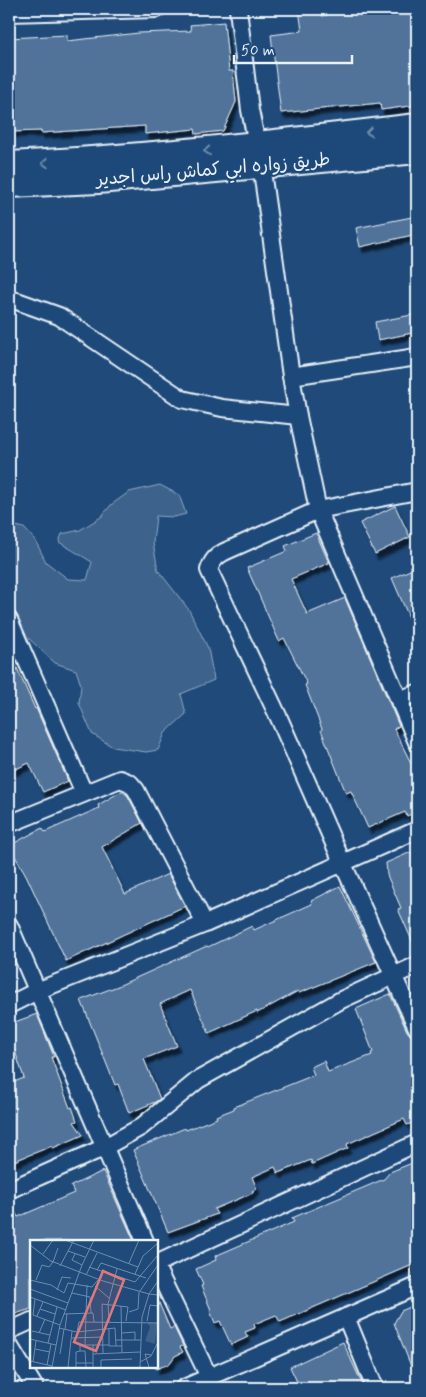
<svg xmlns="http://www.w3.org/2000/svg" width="426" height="1397" viewBox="0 0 426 1397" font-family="Mynerve,'Playpen Sans Arabic',sans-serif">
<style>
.green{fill:#3c628c;stroke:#92aac2}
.building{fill:#517399;stroke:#e8f1f8;filter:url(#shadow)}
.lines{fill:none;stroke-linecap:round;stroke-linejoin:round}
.minor-casing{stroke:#e8f1f8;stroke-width:20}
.primary-casing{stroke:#e8f1f8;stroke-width:30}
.minor{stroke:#1f4a7a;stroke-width:16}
.primary{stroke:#1f4a7a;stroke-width:26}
.oneway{stroke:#6f8dac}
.labels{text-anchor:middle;stroke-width:4;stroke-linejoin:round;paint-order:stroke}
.street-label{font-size:18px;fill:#e8f1f8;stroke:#1f4a7a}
.inset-road{fill:none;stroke:#6f8dac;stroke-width:1}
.view{fill:#dd787b;fill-opacity:0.15;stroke:#dd787b;stroke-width:2.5}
.inset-edge{fill:none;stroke:#e8f1f8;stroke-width:2.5}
</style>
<defs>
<filter id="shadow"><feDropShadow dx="3" dy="5.5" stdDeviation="1" flood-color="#0009"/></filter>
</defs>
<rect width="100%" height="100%" fill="#1f4a7a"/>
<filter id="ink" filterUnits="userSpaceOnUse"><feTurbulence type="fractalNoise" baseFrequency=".02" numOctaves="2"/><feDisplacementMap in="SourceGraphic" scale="10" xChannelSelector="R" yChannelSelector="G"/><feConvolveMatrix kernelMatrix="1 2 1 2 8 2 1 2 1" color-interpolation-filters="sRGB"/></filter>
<g filter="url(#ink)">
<path class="green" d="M160,485L179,495L186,514L174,517L156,516L153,543L158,570L189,610L208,648L214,680L181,694L186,714L165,733L158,750L146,752L113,747L92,734L79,703L81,685L76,670L55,663L23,633L9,595V530L16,526L24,528L35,540L46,562L68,579L87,580L92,562L59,542L62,534L80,530L101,517L111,505L129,492Z"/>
<g class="building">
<path d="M299,9H321L322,16L358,9H417V105L381,110L380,103L281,113L271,35L302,31Z"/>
<path d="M224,22L229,71H233L236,102L223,131L196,134L195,129L145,134V126L41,133V131L9,132V38L67,35V41L139,33L191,31L190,25Z"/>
<path d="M417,216V234L360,247L356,228Z"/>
<path d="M417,314V332L378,340L375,322Z"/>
<path d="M395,506L410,537L375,554L360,523Z"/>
<path d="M316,533L329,563L291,579L307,614L345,598L399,726L394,729L417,775V811L407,816L405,812L368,828L351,791L346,793L321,730L322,729L305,685L307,684L284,638L279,641L247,568L287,551L285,546Z"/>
<path d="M417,567V636L392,578Z"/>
<path d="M9,650L35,709L36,708L68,781L43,792L29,763L9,772Z"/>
<path d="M122,791L128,796L142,823L102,847L125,894L168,874L185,906L66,961L26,875L9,846L42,828L45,832L99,808L98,805Z"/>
<path d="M411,852L417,867V952L398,909L401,908L387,875L386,863Z"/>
<path d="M340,886L376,962L299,993L298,991L257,1013V1011L209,1033L190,990L160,1004L177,1046L144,1059L160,1099L155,1102L129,1113L118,1084L115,1085L81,1000L118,986L207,946L208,947L252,926L254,930L312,904L311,901Z"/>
<path d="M390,994L407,1031L411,1036L416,1038L417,1042V1121L407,1125L404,1119L347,1144L348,1148L312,1164L311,1160L278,1173L275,1167L252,1177L257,1189L252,1191L253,1193L214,1209L217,1214L168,1232L133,1150L185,1128L186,1130L217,1118L216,1116L234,1109V1107L314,1075L311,1067L324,1061L328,1072L372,1055L371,1053L373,1052L356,1009Z"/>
<path d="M37,1014L49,1044L54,1057H51L70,1108L72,1107L77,1121L74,1122L83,1135L53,1148L52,1146L9,1163V1084L24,1078L9,1033V1024Z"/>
<path d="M417,1161V1263L280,1322L276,1315L254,1324L255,1328L245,1332L248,1337L231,1345L220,1321L215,1323L210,1311L211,1310L201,1286L203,1285L196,1269L216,1260L215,1256L294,1222L292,1218L384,1179L390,1172Z"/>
<path d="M103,1171L134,1241H31V1309L9,1316V1200L18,1217L74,1193L71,1186Z"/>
<path d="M156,1296L170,1329L174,1327L183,1346L180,1347L183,1352L175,1356L169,1364L156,1369Z"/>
<path d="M417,1304V1379H416L394,1323L401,1311Z"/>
<path d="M343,1342L364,1388H300L290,1367Z"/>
</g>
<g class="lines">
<defs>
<g id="minor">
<path d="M238,9L250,110L261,164L291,376L298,416L318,510L417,742"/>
<path d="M9,13L157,9"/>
<path d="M9,300L17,301L59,316L182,399L222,408L298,416"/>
<path d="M291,376L417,357"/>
<path d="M417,491L318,510L224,552C215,557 212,561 209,570L279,718L343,864L417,1028"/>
<path d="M9,620L84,793"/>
<path d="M399,700L417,693"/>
<path d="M9,824L120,779L130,783L136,790L205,924"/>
<path d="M9,925L145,1241"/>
<path d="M9,1005L37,991L205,924L417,830"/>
<path d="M9,1190L105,1147L141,1127L198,1080L341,1000L417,965"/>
<path d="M156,1264L417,1143"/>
<path d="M156,1267L209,1377"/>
<path d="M346,1317L375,1388"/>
<path d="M9,1331L31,1321"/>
<path d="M9,1345L35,1388"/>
<path d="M184,1388L417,1286"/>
</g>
<g id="primary">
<path d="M9,165C146,158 281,143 417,127"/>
<path d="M9,184L98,180L417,150"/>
</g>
</defs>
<use href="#minor" class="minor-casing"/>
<use href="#primary" class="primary-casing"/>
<use href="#minor" class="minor"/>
<use href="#primary" class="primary"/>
</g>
<defs><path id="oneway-chevron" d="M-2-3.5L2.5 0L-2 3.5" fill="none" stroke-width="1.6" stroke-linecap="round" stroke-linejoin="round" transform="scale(1.25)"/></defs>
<g class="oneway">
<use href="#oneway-chevron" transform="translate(369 132) rotate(173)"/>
<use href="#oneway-chevron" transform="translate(207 151) rotate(175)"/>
<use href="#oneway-chevron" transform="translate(45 163) rotate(177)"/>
</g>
</g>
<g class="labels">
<g class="street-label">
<text transform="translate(213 169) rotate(-5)" y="6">طريق زواره ابي كماش راس اجدير</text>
</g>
</g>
<g transform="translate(30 1240)">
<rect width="128" height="128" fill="#1f4a7a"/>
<path d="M117,82L127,83L125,104L115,101L120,87Z" fill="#3c628c"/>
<path class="inset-road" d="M35,0L108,27M0,5L22,22M38,11L55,17M13,14L23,0M45,14L42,20L52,25M21,21L73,41L119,54L112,77L110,127M99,23L109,0M30,26L44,0M59,27L105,42L128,15M67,30L71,23L116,38M105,34L113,16L128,3M56,35L67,13M0,40L21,45L34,53L38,43L62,47L68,40M6,40L12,25L19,27L23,22L28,8M128,41L119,54L128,55M65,46L79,58M0,49L38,63M27,50L32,37L41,38M110,51L128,25M42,53L60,57L61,73M0,57L36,70M5,59L3,75L30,85M91,66L92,113M10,69L25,74M99,72L108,69L109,52M34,74L63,73L64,82M7,76L13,62M117,81L120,65L128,66M79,82L78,64L87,29M29,88L47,92L85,88L86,106M35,89L37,74M79,89V106H92M2,91L20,95M47,92L49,82L128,83M9,93L15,79M92,93L105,92V100M41,98L73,97M0,99L26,105M86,100H111M18,103L27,67M55,105L57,45M63,105V127M5,109L20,112M50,111V105H79M73,113L72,64L98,67L96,81M30,114L34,89M63,114L110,112M0,121L22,126M3,122L6,101M110,122L121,116L128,102M46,123H63M17,125L21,104M22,127L30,85L52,25L64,0M38,127L42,91M46,127V112L50,111H55L56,127M71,127V120L102,119M119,127L115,114L121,115"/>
<path class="view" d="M73,31L94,40L66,111L44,102Z"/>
<rect width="128" height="128" class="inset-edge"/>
</g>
<rect width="426" height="1397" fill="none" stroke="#1f4a7a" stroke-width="30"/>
<rect x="15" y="15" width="396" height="1367" fill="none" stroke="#e8f1f8" stroke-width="2" filter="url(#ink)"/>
<path d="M234 55v8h118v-8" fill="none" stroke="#e8f1f8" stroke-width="2.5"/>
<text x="241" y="55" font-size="15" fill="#e8f1f8" stroke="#1f4a7a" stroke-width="4" paint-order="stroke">50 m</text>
</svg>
